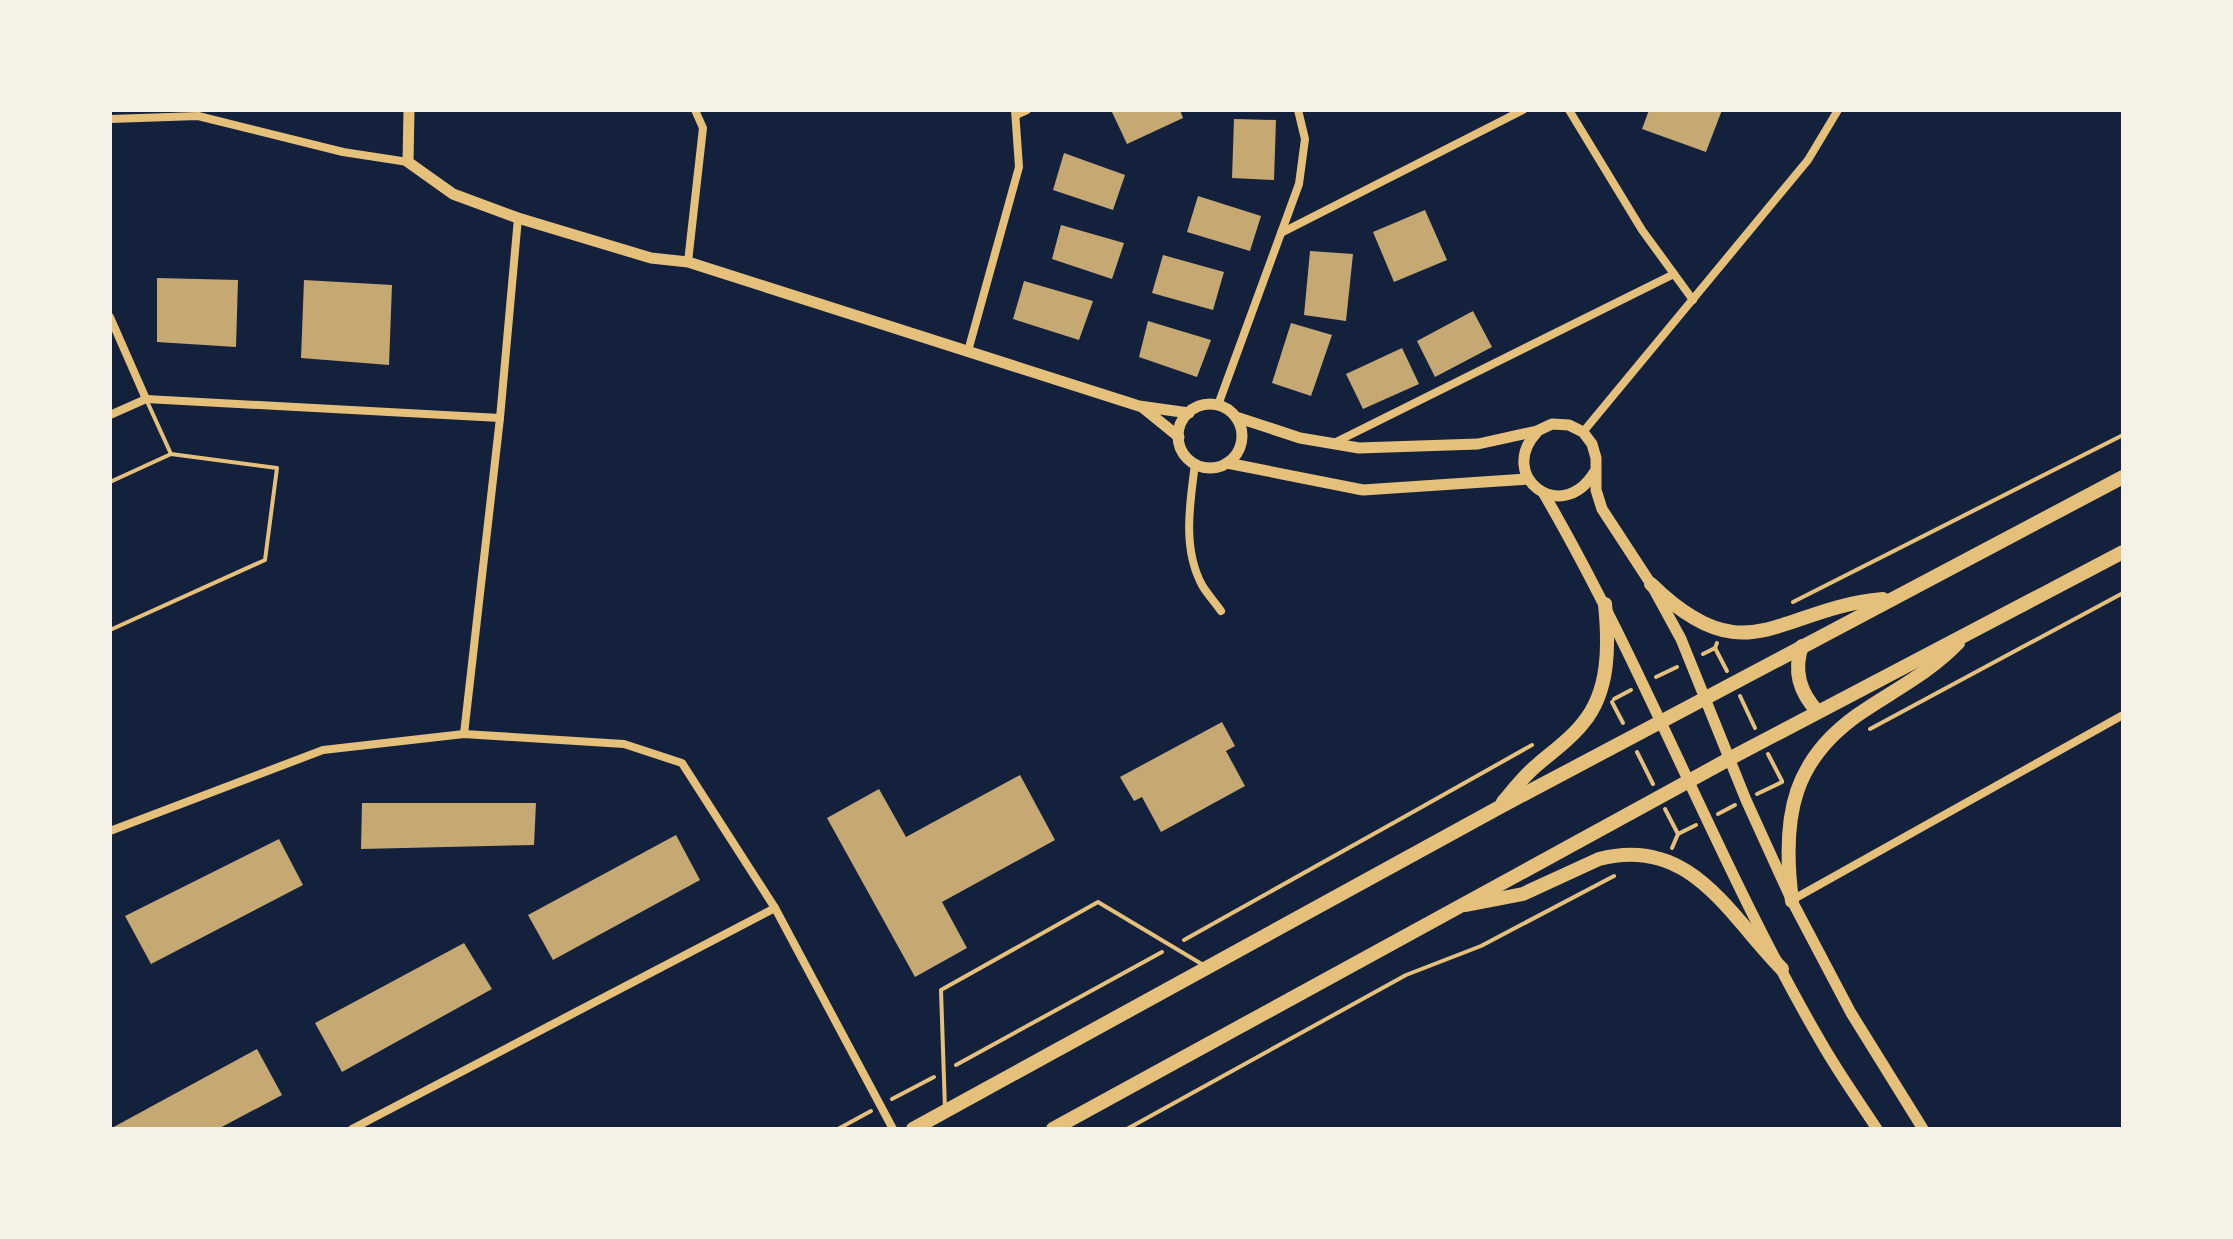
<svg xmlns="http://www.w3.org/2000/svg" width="2233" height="1239" viewBox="0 0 2233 1239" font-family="Helvetica,sans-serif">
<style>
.building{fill:#c6a872}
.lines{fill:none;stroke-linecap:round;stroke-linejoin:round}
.path{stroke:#e5c07b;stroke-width:4}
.service{stroke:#e5c07b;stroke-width:4}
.minor{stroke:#e5c07b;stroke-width:8}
.tertiary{stroke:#e5c07b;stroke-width:11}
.primary{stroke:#e5c07b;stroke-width:14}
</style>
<rect width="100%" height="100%" fill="#14213d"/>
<g class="building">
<path d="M1111,110H1180L1183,118L1127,144Z"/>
<path d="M1649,110H1722L1706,152L1642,129Z"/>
<path d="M1234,119L1276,120L1274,180L1232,178Z"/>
<path d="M1064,153L1125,175L1113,210L1053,190Z"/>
<path d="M1198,196L1261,216L1250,251L1187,232Z"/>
<path d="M1425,210L1447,260L1394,282L1373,232Z"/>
<path d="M1061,225L1124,243L1112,279L1052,259Z"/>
<path d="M1310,251L1353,254L1346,321L1304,315Z"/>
<path d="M1163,255L1224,272L1213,310L1152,293Z"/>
<path d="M157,278L238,280L236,347L157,342Z"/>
<path d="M304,280L392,285L389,365L301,358Z"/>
<path d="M1024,281L1093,301L1079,340L1013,319Z"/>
<path d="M1473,311L1492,347L1435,377L1417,341Z"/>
<path d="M1148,321L1211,340L1197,377L1139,357Z"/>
<path d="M1291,323L1332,335L1311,396L1272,383Z"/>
<path d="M1402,348L1419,384L1363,409L1346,374Z"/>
<path d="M1222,722L1235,746L1226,751L1245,786L1161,832L1142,797L1134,801L1120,777Z"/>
<path d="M1020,775L1055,840L942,902L967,948L915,977L827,818L879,789L906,837Z"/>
<path d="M362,803H536L534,845L361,849Z"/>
<path d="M676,835L700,880L553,960L528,915Z"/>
<path d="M279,839L303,885L151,964L125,916Z"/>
<path d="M464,943L492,989L342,1072L315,1023Z"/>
<path d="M257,1049L282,1095L218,1129H110Z"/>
</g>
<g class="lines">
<g class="path">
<path d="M1793,602L2123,435"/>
<path d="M1715,648L1727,671"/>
<path d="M1703,654L1715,648L1717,643"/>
<path d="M1656,677L1677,667"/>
<path d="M1740,696L1755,728"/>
<path d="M1614,699L1631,690"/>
<path d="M1612,702L1623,723"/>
<path d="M1870,729L2123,593"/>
<path d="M1637,752L1653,784"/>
<path d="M1768,754L1782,781"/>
<path d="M1757,794L1782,782"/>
<path d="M1665,809L1678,834"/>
<path d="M1718,814L1735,805"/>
<path d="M1672,848L1678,834L1696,825"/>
<path d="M1184,940C1300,876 1416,810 1532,745"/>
<path d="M956,1065L1162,952"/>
<path d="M892,1099L934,1077"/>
<path d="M838,1129L871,1111"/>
<path d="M1127,1129L1406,975L1481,946L1614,876"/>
</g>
<g class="service">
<path d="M146,399L171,454"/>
<path d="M110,482L171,454L277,468L265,560L110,630"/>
<path d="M945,1109L941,990L1098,902L1205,966"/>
</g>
<g class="minor">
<path d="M1569,110L1642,230L1693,300"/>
<path d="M1016,115L1027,110"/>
<path d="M110,119L198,116L343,152L408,162"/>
<path d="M1281,233L1523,110"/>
<path d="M688,262L703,128L695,110"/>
<path d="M110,317L146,399"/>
<path d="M968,351L1019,167L1015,110"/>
<path d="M1218,405L1299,184L1305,139L1298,110"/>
<path d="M110,415L146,399L500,418"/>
<path d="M1583,432L1808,160L1838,110"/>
<path d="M1334,443L1674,274"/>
<path d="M1195,464C1190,503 1182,548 1202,585C1207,594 1215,602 1221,611"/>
<path d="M464,734L500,418L518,218"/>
<path d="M110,831L323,750L464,734L624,744L682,763L775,908L893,1129"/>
<path d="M1792,900L2123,715"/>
<path d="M352,1129L775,908"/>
</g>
<g class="tertiary">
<path d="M409,110L408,162L453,194L518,218L651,258L688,262L1139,406L1189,413"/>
<circle cx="1210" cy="436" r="32"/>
<path d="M1142,407L1179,437"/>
<path d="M1236,417L1300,438L1359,448L1478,444L1537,431L1552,424L1569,425L1583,432L1592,444L1596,458V490L1602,509L1651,584L1681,639L1746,800L1792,901L1851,1013L1923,1129"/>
<path d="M1537,432C1496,476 1561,526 1594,473"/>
<path d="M1227,463L1363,490L1528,479"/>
<path d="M1544,494C1647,671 1718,865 1821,1042C1838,1072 1858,1100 1877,1129"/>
</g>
<g class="primary">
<path d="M1651,584C1747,678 1779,608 1883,599"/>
<path d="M1802,646C1793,671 1800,693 1818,712"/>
<path d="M1503,802C1514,789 1524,776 1537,765C1553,751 1570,740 1583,723C1610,691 1609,644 1605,604"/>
<path d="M1792,901C1781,816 1792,756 1868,708C1900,687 1931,671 1958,643"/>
<path d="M1466,905L1523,894L1599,859C1690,835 1728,914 1782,969"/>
<path d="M913,1129L1498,808L2123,477"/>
<path d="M1053,1129L1729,759L2123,552"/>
</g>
</g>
<rect width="2233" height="1239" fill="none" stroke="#f6f1e7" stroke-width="224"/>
</svg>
